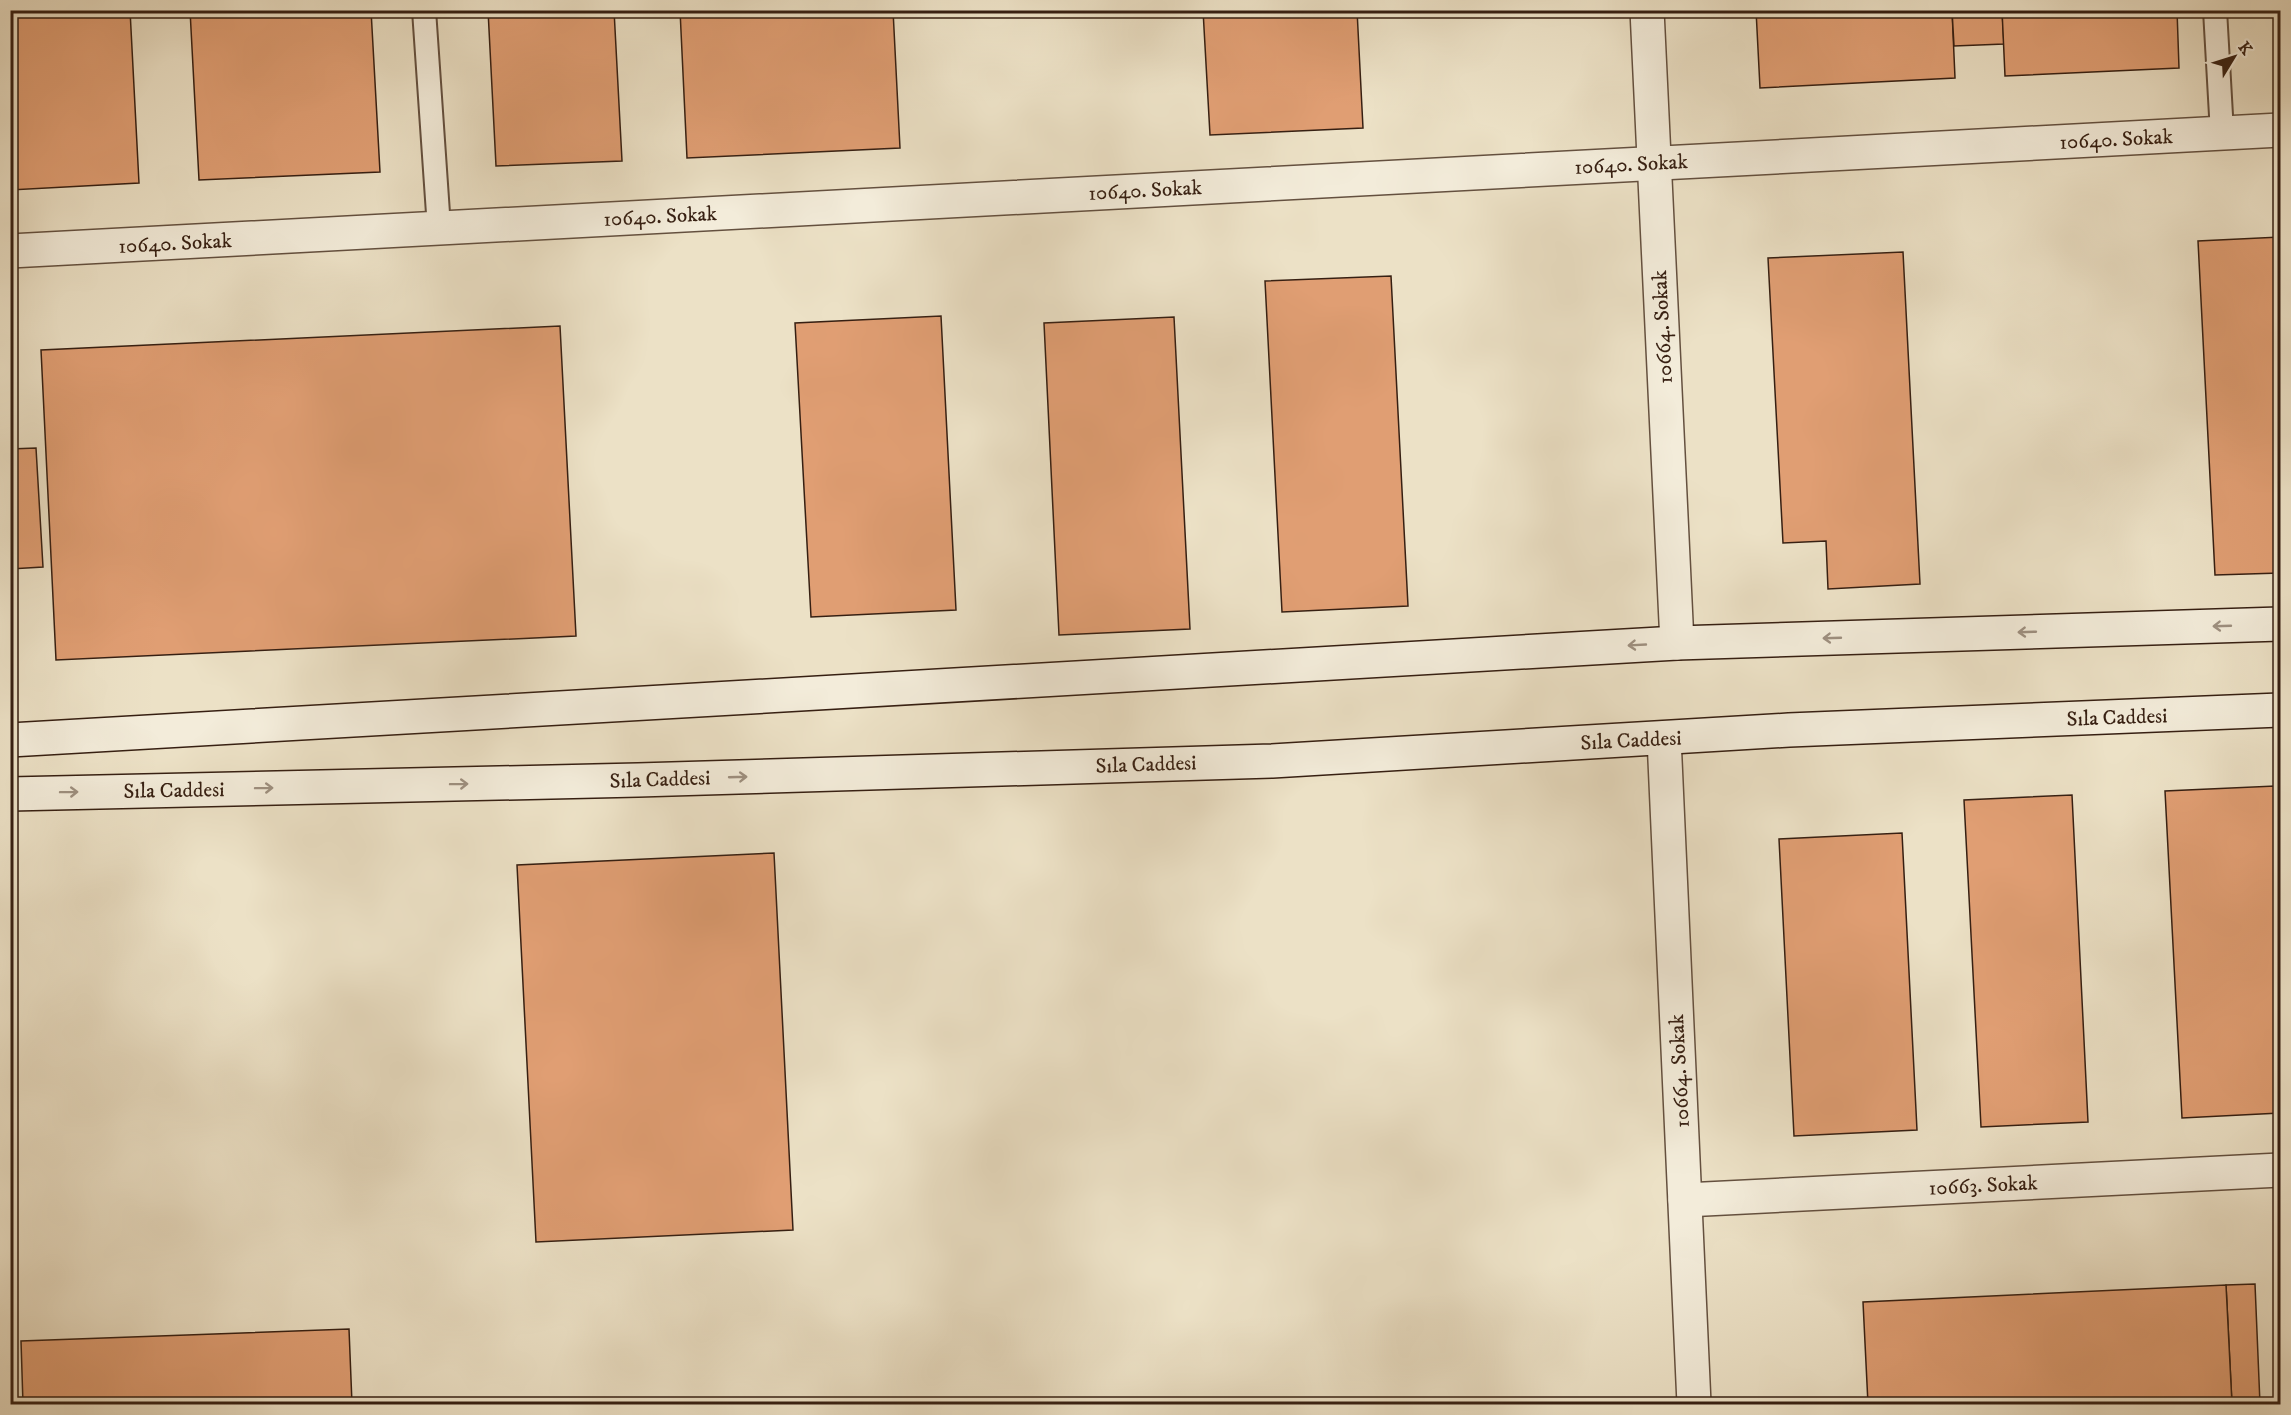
<svg xmlns="http://www.w3.org/2000/svg" width="2291" height="1415" viewBox="0 0 2291 1415" font-family="'IM FELL DW Pica',serif">
<style>
.building{fill:#e09e73;stroke:#361f12;stroke-width:1.5}
.lines{fill:none;stroke-linecap:round;stroke-linejoin:round}
.lane-casing{stroke:#64503f;stroke-width:26}
.street-casing{stroke:#64503f;stroke-width:36}
.secondary-casing{stroke:#361f12;stroke-width:36}
.lane{stroke:#f3ecda;stroke-width:22}
.street{stroke:#f3ecda;stroke-width:33}
.secondary{stroke:#f3ecda;stroke-width:33}
.oneway{stroke:#9e9080}
.labels{text-anchor:middle;stroke-width:4.5;stroke-linejoin:round;paint-order:stroke}
.street-label{font-size:21px;fill:#361f12;stroke:#f3ecda}
</style>
<rect width="100%" height="100%" fill="#ece1c6"/>
<filter id="stains"><feTurbulence type="fractalNoise" baseFrequency=".00333" numOctaves="4"/><feColorMatrix values="0 0 0 0 .2 0 0 0 0 .09 0 0 0 0 .02 0 0 0 .5 -.17"/></filter>
<radialGradient id="worn" r=".72"><stop offset=".6" stop-color="#630" stop-opacity="0"/><stop offset="1" stop-color="#630" stop-opacity=".3"/></radialGradient>
<g class="building">
<path d="M10,10H130L139,183L10,190Z"/>
<path d="M190,10H371L380,172L199,180Z"/>
<path d="M488,10H614L622,161L496,166Z"/>
<path d="M680,10H893L900,148L687,158Z"/>
<path d="M1203,10H1357L1363,128L1210,135Z"/>
<path d="M1756,10H1952L1955,78L1760,88Z"/>
<path d="M1952,10H2002L2004,44L1954,46Z"/>
<path d="M2002,10H2177L2179,68L2005,76Z"/>
<path d="M2280,237V573L2215,575L2198,241Z"/>
<path d="M1903,252L1920,584L1828,589L1826,541L1783,543L1768,258Z"/>
<path d="M1391,276L1408,606L1282,612L1265,281Z"/>
<path d="M941,316L956,610L811,617L795,323Z"/>
<path d="M1174,317L1190,629L1059,635L1044,323Z"/>
<path d="M560,326L576,636L56,660L41,350Z"/>
<path d="M36,448L43,567L10,569V449Z"/>
<path d="M2275,786L2280,888V1113L2182,1118L2165,791Z"/>
<path d="M2072,795L2088,1122L1981,1127L1964,800Z"/>
<path d="M1902,833L1917,1130L1794,1136L1779,839Z"/>
<path d="M774,853L793,1230L536,1242L517,865Z"/>
<path d="M2255,1284L2260,1404H2232L2226,1285Z"/>
<path d="M2226,1285L2232,1404H1868L1863,1302Z"/>
<path d="M349,1329L352,1404H23L21,1341Z"/>
</g>
<g class="lines">
<defs>
<g id="lane">
<path d="M424,10L439,228"/>
<path d="M2215,10L2222,133"/>
</g>
<g id="street">
<path d="M1647,10L1677,643"/>
<path d="M10,251L2280,130"/>
<path d="M1664,738L1694,1404"/>
<path d="M1685,1200L2280,1170"/>
</g>
<g id="secondary">
<path d="M10,740L1677,643L2280,624"/>
<path d="M10,794L638,780L1272,761L1789,730L2280,710"/>
</g>
</defs>
<use href="#lane" class="lane-casing"/>
<use href="#street" class="street-casing"/>
<use href="#secondary" class="secondary-casing"/>
<use href="#lane" class="lane"/>
<use href="#street" class="street"/>
<use href="#secondary" class="secondary"/>
</g>
<defs><path id="oneway-shaft" d="M-6 0H5M1.5-3L5.5 0L1.5 3" fill="none" stroke-width="1.6" stroke-linecap="round" stroke-linejoin="round" transform="scale(1.5)"/></defs>
<g class="oneway">
<use href="#oneway-shaft" transform="translate(2222 626) rotate(178)"/>
<use href="#oneway-shaft" transform="translate(2027 632) rotate(178)"/>
<use href="#oneway-shaft" transform="translate(1832 638) rotate(178)"/>
<use href="#oneway-shaft" transform="translate(1637 645) rotate(177)"/>
<use href="#oneway-shaft" transform="translate(738 777) rotate(-2)"/>
<use href="#oneway-shaft" transform="translate(459 784) rotate(-1)"/>
<use href="#oneway-shaft" transform="translate(264 788) rotate(-1)"/>
<use href="#oneway-shaft" transform="translate(69 792) rotate(-1)"/>
</g>
<g class="labels">
<g class="street-label">
<text transform="translate(2116 139) rotate(-3)" y="7">10640. Sokak</text>
<text transform="translate(1631 164) rotate(-3)" y="7">10640. Sokak</text>
<text transform="translate(1145 190) rotate(-3)" y="7">10640. Sokak</text>
<text transform="translate(660 216) rotate(-3)" y="7">10640. Sokak</text>
<text transform="translate(175 243) rotate(-3)" y="7">10640. Sokak</text>
<text transform="translate(1662 327) rotate(-93)" y="7">10664. Sokak</text>
<text transform="translate(2117 717) rotate(-2)" y="7">Sıla Caddesi</text>
<text transform="translate(1631 740) rotate(-3)" y="7">Sıla Caddesi</text>
<text transform="translate(1146 764) rotate(-2)" y="7">Sıla Caddesi</text>
<text transform="translate(660 779) rotate(-2)" y="7">Sıla Caddesi</text>
<text transform="translate(174 790) rotate(-1)" y="7">Sıla Caddesi</text>
<text transform="translate(1679 1071) rotate(-93)" y="7">10664. Sokak</text>
<text transform="translate(1983 1185) rotate(-3)" y="7">10663. Sokak</text>
</g>
</g>
<rect width="2291" height="1415" fill="none" stroke="#ece1c6" stroke-width="36"/>
<rect x="12" y="12" width="2267" height="1391" fill="none" stroke="#361f12" stroke-width="3"/>
<rect x="18" y="18" width="2255" height="1379" fill="none" stroke="#361f12" stroke-width="1.5"/>
<g transform="translate(2234 57) rotate(52)" stroke="#f3ecda" stroke-width="4.5" paint-order="stroke">
<path d="M0-4.5L10 22L0 15L-10 22Z" fill="#361f12"/>
<text y="-9" font-size="16" font-weight="bold" text-anchor="middle" fill="#361f12">K</text>
</g>
<rect width="100%" height="100%" filter="url(#stains)"/>
<rect width="100%" height="100%" fill="url(#worn)"/>
</svg>
